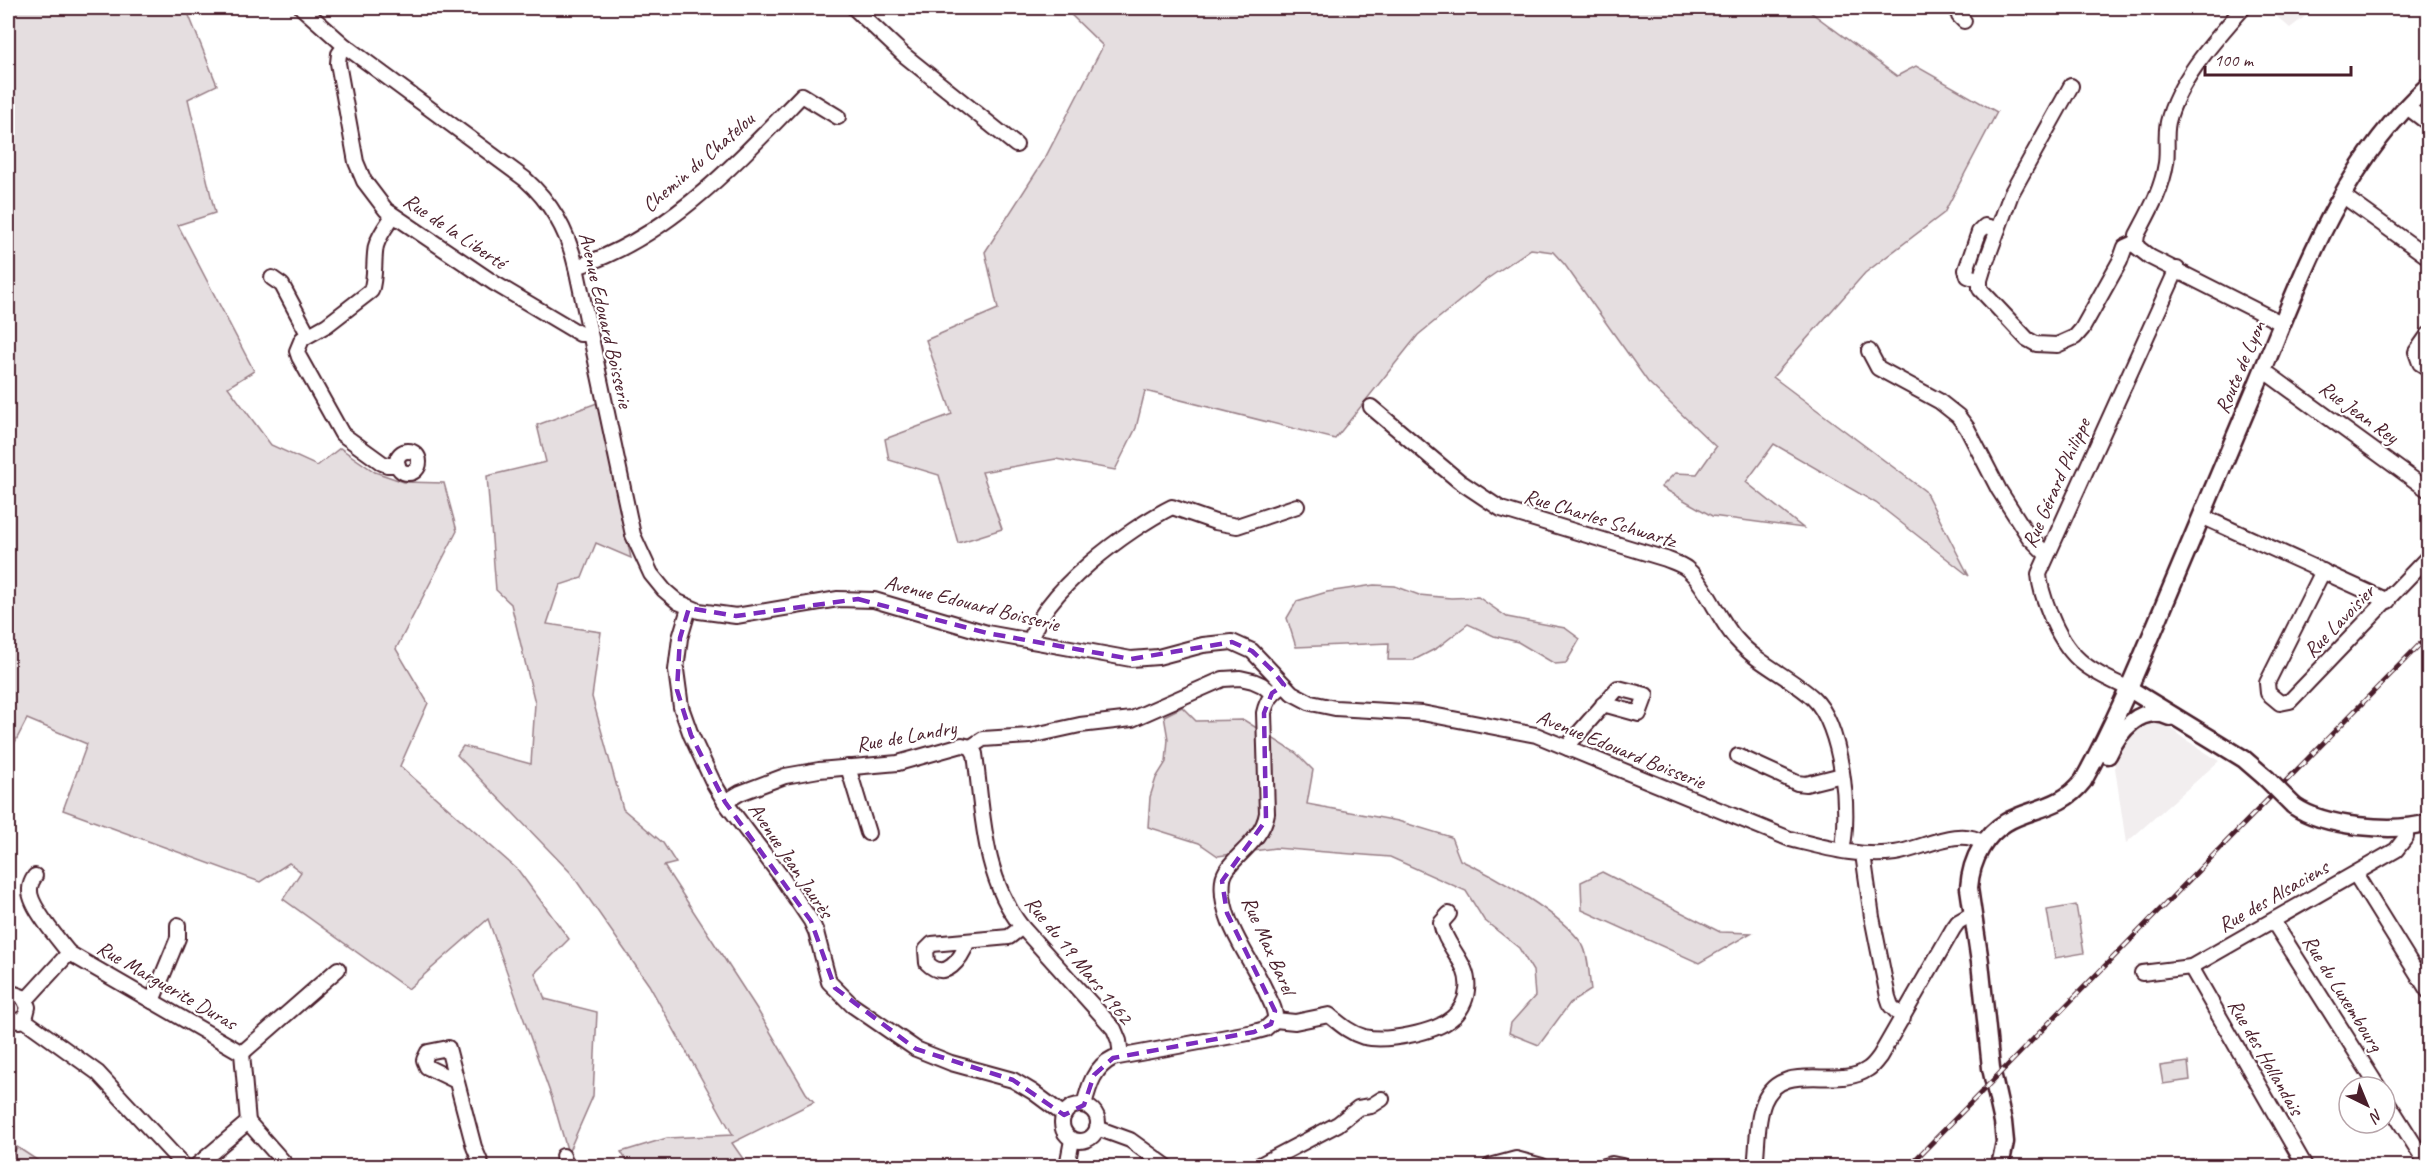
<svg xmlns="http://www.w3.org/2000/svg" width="2436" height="1174" viewBox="0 0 2436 1174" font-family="Caveat,sans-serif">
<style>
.built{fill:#f2eeef}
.green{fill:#e5dee0;stroke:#987e86;stroke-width:1.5}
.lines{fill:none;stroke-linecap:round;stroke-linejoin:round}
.minor-casing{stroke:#4a1f2b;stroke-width:18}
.major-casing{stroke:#4a1f2b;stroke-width:21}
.minor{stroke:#fff;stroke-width:14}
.major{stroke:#fff;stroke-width:16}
.rail-casing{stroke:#4a1f2b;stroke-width:5}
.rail{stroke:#fff;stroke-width:3;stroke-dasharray:9;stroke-linecap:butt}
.major-bridge-casing{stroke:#4a1f2b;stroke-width:21;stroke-linecap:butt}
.major-bridge{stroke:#fff;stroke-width:16}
.marked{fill:none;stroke:#7b2cbf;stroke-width:4.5;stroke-dasharray:12 8;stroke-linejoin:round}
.labels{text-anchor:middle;stroke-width:4.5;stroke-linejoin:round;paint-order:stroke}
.street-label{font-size:21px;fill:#4a1f2b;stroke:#fff}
</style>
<rect width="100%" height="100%" fill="#fff"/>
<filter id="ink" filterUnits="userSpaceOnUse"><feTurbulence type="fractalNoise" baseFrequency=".0167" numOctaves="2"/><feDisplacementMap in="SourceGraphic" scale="12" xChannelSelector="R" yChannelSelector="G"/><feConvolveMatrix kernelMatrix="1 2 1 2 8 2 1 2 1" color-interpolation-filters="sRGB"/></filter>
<g filter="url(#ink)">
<g class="built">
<path d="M2267,8H2316L2290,28Z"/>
<path d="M2150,721L2164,723L2183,738L2219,761L2126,843L2114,761L2122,744L2135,728Z"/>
</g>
<g class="green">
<path d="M8,8H186L217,85L188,99L215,213L178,225L254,371L228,387L271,445L317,466L340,448L375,472L404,482L444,483L457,531L396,649L428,703L400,766L518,870L569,939L535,973L545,999L597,1012L593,1096L568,1153L552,1098L488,919L408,989L283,899L301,872L289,863L260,882L63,810L87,744L27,719L8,756Z"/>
<path d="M1064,8H1805L1897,76L1916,66L1997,112L1944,213L1865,273L1773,377L1925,491L1969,576L1876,503L1774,444L1746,482L1803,528L1712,516L1661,487L1675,473L1697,474L1716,447L1648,382L1565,265L1553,252L1531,249L1484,281L1418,335L1335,439L1145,391L1136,428L1115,470L1056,459L982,472L1002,529L958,543L939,475L889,460L885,439L952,414L926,340L998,309L985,252L1044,160L1103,46Z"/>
<path d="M597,403L631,558L596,543L582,578L560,585L547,624L601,632L592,697L623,809L663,843L676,863L664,866L757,1009L806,1093L814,1102L732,1143L748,1166H630L621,1152L667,1138L733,1135L649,985L571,873L457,755L463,746L531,764L535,703L511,604L496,590L487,476L546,462L537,425Z"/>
<path d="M1374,585L1395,586L1419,595L1451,598L1478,597L1507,617L1565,628L1580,639L1566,663L1555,664L1518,642L1494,636L1468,624L1437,648L1414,660H1388L1389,643L1296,647L1287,618L1297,601L1327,592Z"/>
<path d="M1182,707L1196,721L1244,720L1296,753L1313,770L1307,804L1398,821L1451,837L1460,860C1493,875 1563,915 1582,944C1589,955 1589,977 1591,990L1570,1003L1539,1045L1509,1033L1511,1023L1535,996L1533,971L1519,948L1484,920L1466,891L1390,857L1275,848L1218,856L1199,843L1148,827L1150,797L1156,778L1166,762L1168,739L1164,716Z"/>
<path d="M1602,872L1720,932L1751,933L1699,963L1582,910L1581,882Z"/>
<path d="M2076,905L2084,953L2055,958L2047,910Z"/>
<path d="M2188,1062L2190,1080L2163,1084L2160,1066Z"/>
<path d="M17,1147L46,1166H8V1162Z"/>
</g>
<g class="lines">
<defs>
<g id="minor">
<path d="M302,8L345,46L525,179C552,203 568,232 576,267L633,535L651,574L664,590L678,602L699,611L736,616L838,599L874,600L987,633L1131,659L1158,657L1203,645L1232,642L1252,651L1292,693L1311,703L1335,708L1422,713L1536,735L1790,839C1823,847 1860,858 1895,853C1923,849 1958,826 1983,843"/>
<path d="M854,8L904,55L1016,145"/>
<path d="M1958,8L1959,16L1964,21"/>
<path d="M345,46L339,54L338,63L356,162L364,181L386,210L494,283L580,334H590"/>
<path d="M2071,86L2011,194L1983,270L1980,280V289L2027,339L2036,344L2057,345L2075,337L2082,329L2120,261L2125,247L2136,242"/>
<path d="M2407,107L2428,123"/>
<path d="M2342,195L2428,257"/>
<path d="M393,216C387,225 379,235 376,246C373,261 376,276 371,291L327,325L302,339L297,351L299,357L342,434L382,463L387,465H398"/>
<path d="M2136,242L2137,235C2149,212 2162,190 2166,163C2168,150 2165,135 2168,122C2178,80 2216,39 2243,8"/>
<path d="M2136,242L2137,247L2150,257L2283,324"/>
<path d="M576,267C667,239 738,161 802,95L838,117"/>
<path d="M272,278L282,285L308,334"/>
<path d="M1980,280L1968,276L1966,270L1979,232L1985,226L1998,229"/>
<path d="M2428,335L2416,352L2420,363L2428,368"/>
<path d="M1869,351L1878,368L1939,401L1958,416L1967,428L1999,490L2029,537L2046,554"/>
<path d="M2263,370L2428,490"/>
<path d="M1371,407L1459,481L1501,509L1666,559C1673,562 1681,564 1687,569C1706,584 1719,621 1737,640C1758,664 1790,677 1813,698C1842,725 1851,813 1842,850"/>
<circle cx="408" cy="462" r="11"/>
<path d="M2201,516L2388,601"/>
<path d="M2323,571L2267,683L2268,693L2280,703L2290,701L2428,557"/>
<path d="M689,608L680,638L676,670L681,707L691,735L713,782L725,802L780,875L811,921L816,932L829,982L852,1005L916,1049L951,1063L1013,1080L1033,1092L1064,1115"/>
<path d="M1031,641C1041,592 1130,528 1172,507L1215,522L1237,526L1297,506"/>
<path d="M2128,688C2086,670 2067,657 2050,614C2045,601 2040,589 2039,574L2177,269"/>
<path d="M971,747L975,754C983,814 983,878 1022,927L1114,1029L1119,1041L1121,1055"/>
<path d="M971,747L983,739L1030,736L1080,725L1132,719L1223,679L1240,678L1253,681L1262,685L1272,693"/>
<path d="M1568,748L1571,742L1618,688L1646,695L1639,714L1603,704"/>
<path d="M1738,756L1797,783L1806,784L1842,775"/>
<path d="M848,767L868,833"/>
<path d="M725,802L740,793L785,776L819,770L898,763L962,745L971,747"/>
<path d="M1863,854L1872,917L1888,997L1891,1006L1903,1018"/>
<path d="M2356,875L2428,991"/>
<path d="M35,876C33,879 30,885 30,889C28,905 59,940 69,953"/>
<path d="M2273,921L2378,1087"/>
<path d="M968,941C961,959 946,982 927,963L926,950L932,944L1009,937L1022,927"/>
<path d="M2191,967L2305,1166"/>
<path d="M2142,973L2191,967L2396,850L2406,837V828"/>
<path d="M8,996L15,994L23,997L28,1007L26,1015L20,1021L8,1020"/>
<path d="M26,1000L69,953L242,1053L248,1122L196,1166"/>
<path d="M152,1001L178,938V925"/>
<path d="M23,1019L98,1073L184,1166"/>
<path d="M1275,1020L1295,1022L1329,1015C1340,1024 1350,1033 1364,1037C1386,1042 1435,1033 1452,1018C1460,1012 1466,1001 1467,990C1471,964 1445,947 1441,923L1449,914"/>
<path d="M242,1053L338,969"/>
<path d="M456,1081L427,1067L424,1060L428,1052L448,1048L474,1147L482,1166"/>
<path d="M2385,1098L2428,1166"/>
<circle cx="1080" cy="1123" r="18"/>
<path d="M1084,1105C1089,1086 1094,1067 1113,1058L1254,1032L1265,1029L1275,1020C1276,1010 1271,1003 1267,994C1252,959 1218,920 1223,880C1225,860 1262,844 1267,813L1264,713C1267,699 1273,693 1284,685"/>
<path d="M248,1122L287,1166"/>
<path d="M1097,1128L1130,1140L1166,1166"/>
<path d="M563,1156L566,1166"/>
<path d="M1067,1166L1072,1140"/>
<path d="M1258,1166L1338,1124L1358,1108L1371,1106L1382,1099"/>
<path d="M1490,1166L1516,1159L1542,1166"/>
<path d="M1604,1166L1612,1164L1622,1166"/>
<path d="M1755,1166C1758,1146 1756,1122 1764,1102C1782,1058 1837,1091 1868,1069C1873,1066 1877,1060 1880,1056L1953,929L1958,922L1972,914"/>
</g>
<g id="major">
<path d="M2128,688L2244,759L2266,778"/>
<path d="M2108,755C2119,731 2141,703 2170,717"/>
<path d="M2294,806C2324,827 2394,833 2428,823"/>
<path d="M2000,1166L2005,1142L2003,1122L1991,1068L1980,962L1969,888C1970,874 1973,861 1981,848C2008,802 2053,820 2083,781C2117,720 2143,655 2170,591C2199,521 2229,452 2258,382C2302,277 2341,163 2428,86"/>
</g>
</defs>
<use href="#minor" class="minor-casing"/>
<use href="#major" class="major-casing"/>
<use href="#minor" class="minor"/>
<use href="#major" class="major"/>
<defs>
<path id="rail" d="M1909,1166L2428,636"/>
</defs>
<use href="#rail" class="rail-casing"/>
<use href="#rail" class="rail"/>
<defs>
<path id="major-bridge" d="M2266,778L2294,806"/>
</defs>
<use href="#major-bridge" class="major-bridge-casing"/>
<use href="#major-bridge" class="major-bridge"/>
</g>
</g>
<path class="marked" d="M858,599L987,633L1131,659L1232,642L1252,651L1272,670L1284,685L1272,693L1264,713L1266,820L1222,881L1227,913L1275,1011L1271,1024L1254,1032L1113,1058L1094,1075L1084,1105L1064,1115L1013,1080L916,1049L835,988L811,921L725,802L691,735L677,690L680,638L689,608L736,616Z"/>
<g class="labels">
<g class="street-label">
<text transform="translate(698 162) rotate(-41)" y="7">Chemin du Chatelou</text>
<text transform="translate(455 231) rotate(34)" y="7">Rue de la Liberté</text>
<text transform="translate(606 320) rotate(77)" y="7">Avenue Edouard Boisserie</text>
<text transform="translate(2240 367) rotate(-67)" y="7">Route de Lyon</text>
<text transform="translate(2359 412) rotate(36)" y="7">Rue Jean Rey</text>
<text transform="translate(2056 483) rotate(-66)" y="7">Rue Gérard Philippe</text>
<text transform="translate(1600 518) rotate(17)" y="7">Rue Charles Schwartz</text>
<text transform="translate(972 603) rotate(14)" y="7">Avenue Edouard Boisserie</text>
<text transform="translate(2339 621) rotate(-46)" y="7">Rue Lavoisier</text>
<text transform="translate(906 736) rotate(-10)" y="7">Rue de Landry</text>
<text transform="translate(1621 749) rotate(22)" y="7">Avenue Edouard Boisserie</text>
<text transform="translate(791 860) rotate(56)" y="7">Avenue Jean Jaurès</text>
<text transform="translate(2273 896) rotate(-30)" y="7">Rue des Alsaciens</text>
<text transform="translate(1269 945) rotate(66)" y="7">Rue Max Barel</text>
<text transform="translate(1079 960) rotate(51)" y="7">Rue du 19 Mars 1962</text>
<text transform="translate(167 985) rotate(30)" y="7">Rue Marguerite Duras</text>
<text transform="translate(2343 993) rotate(58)" y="7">Rue du Luxembourg</text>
<text transform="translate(2266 1057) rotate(60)" y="7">Rue des Hollandais</text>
</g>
</g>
<rect width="2436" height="1174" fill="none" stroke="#fff" stroke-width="30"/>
<rect x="15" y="15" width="2406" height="1144" fill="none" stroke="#4a1f2b" stroke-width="2" filter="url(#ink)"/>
<g transform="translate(2367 1105) rotate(137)"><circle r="28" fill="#ffffff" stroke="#b7a5aa" stroke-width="1.5"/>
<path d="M0-4.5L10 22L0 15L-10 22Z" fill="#4a1f2b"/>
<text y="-9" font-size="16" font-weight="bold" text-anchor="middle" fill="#4a1f2b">N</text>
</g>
<path d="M2205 66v9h146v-9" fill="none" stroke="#4a1f2b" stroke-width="3"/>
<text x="2214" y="66" font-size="18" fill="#4a1f2b" stroke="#ffffff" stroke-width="4.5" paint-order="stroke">100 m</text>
</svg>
